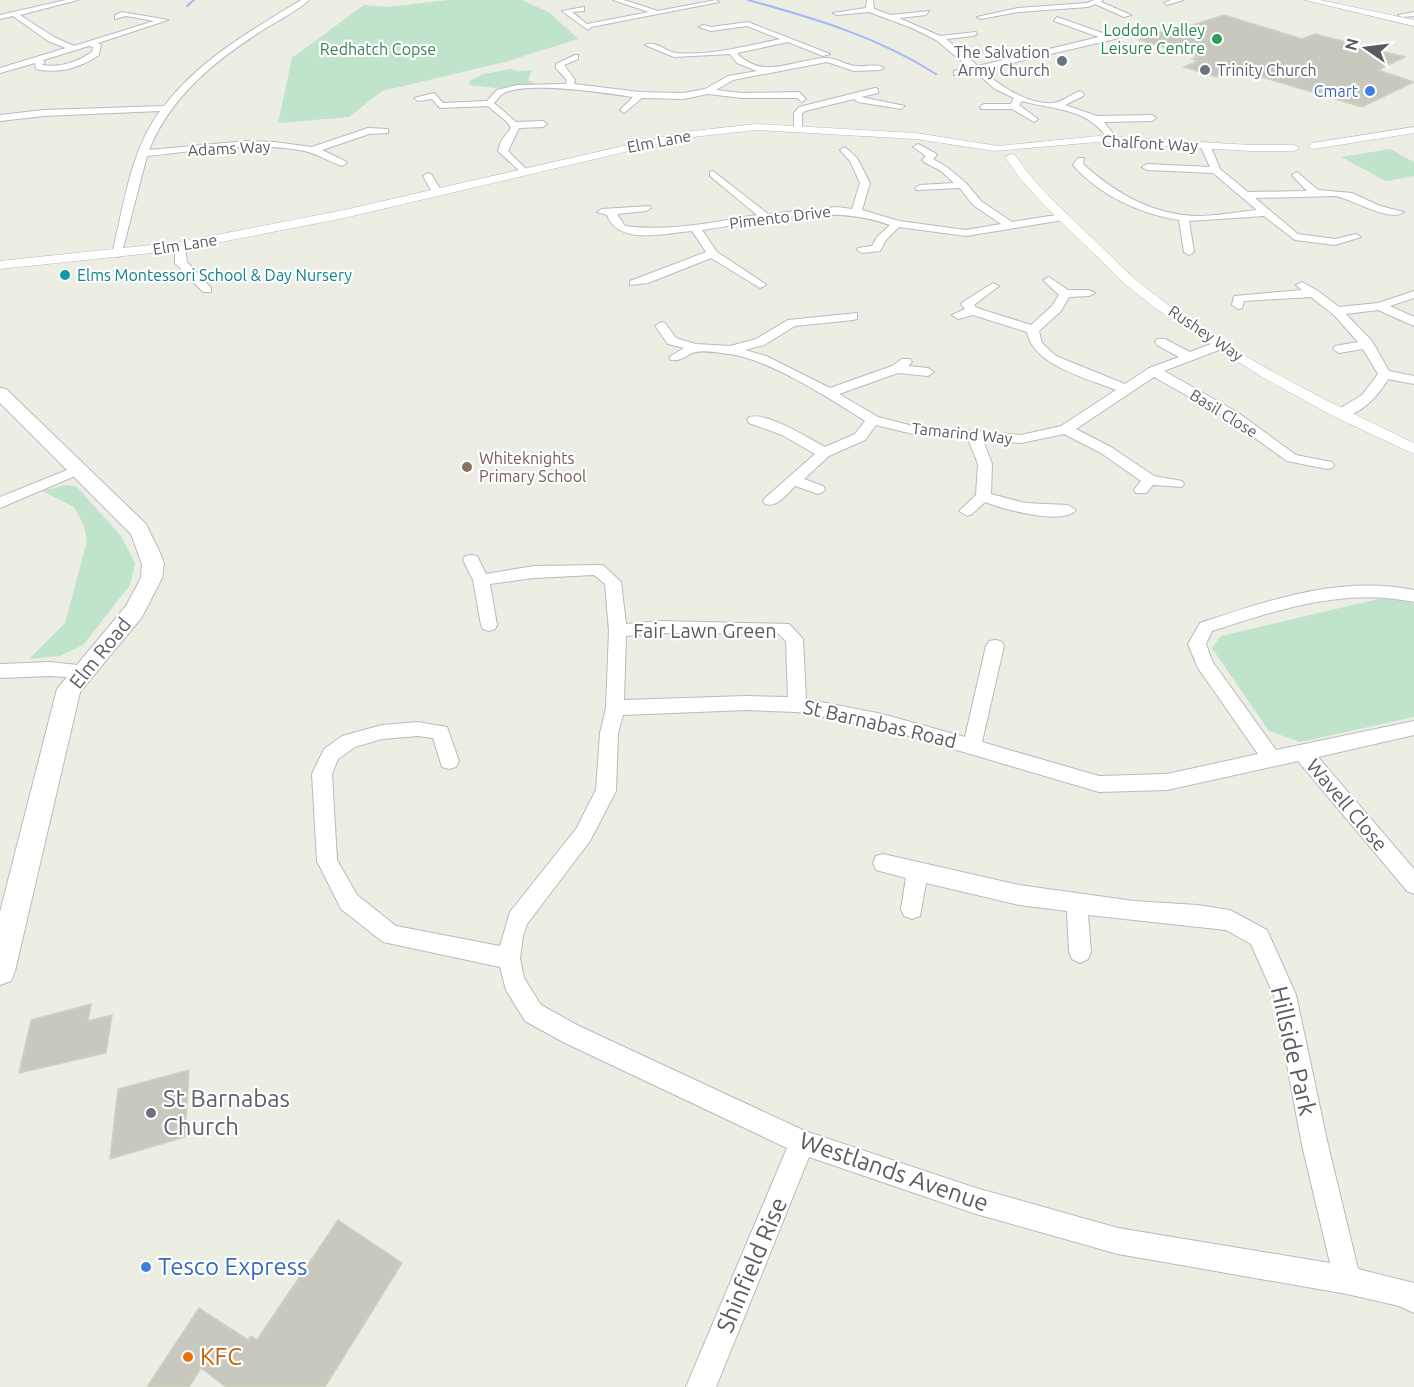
<svg xmlns="http://www.w3.org/2000/svg" width="1414" height="1387" viewBox="0 0 1414 1387" font-family="Ubuntu,sans-serif">
<style>
.green{fill:#c0e3cc}
.lines{fill:none;stroke-linecap:round;stroke-linejoin:round}
.stream{stroke:#a5b8fb;stroke-width:2}
.building{fill:#c8c8bf;stroke:#d1d1c1;stroke-width:1.5}
.minor-casing{stroke:#babac1;stroke-width:2}
.tertiary-casing{stroke:#babac1;stroke-width:1}
.secondary-casing{stroke:#bbbbc3;stroke-width:2}
.minor{fill:#fff;fill-rule:evenodd}
.tertiary{fill:#fff;fill-rule:evenodd}
.secondary{fill:#fff;fill-rule:evenodd}
.leisure-dot{fill:#2e9e5b;stroke:#fff;stroke-width:2}
.worship-dot{fill:#6b7280;stroke:#fff;stroke-width:2}
.shop-dot{fill:#3f7fe0;stroke:#fff;stroke-width:2}
.culture-dot{fill:#0f9aa8;stroke:#fff;stroke-width:2}
.education-dot{fill:#8d6e63;stroke:#fff;stroke-width:2}
.food-dot{fill:#e8710a;stroke:#fff;stroke-width:2}
.labels{text-anchor:middle;stroke-width:4.5;stroke-linejoin:round;paint-order:stroke}
.far-leisure-label{font-size:16px;fill:#27864d;stroke:#fff;text-anchor:end}
.far-park-label{font-size:16px;fill:#398356;stroke:#fff}
.far-worship-label{font-size:16px;fill:#5b616d;stroke:#fff;text-anchor:end}
.far-shop-label{font-size:16px;fill:#366cbe;stroke:#fff;text-anchor:end}
.far-street-label{font-size:16px;fill:#5b5c63;stroke:#fff}
.far-culture-label{font-size:16px;fill:#0d838f;stroke:#fff;text-anchor:start}
.far-education-label{font-size:16px;fill:#785e54;stroke:#fff;text-anchor:start}
.street-label{font-size:20px;fill:#5b5c63;stroke:#fff}
.near-street-label{font-size:24px;fill:#5b5c63;stroke:#fff}
.near-worship-label{font-size:24px;fill:#5b616d;stroke:#fff;text-anchor:start}
.near-shop-label{font-size:24px;fill:#366cbe;stroke:#fff;text-anchor:start}
.near-food-label{font-size:24px;fill:#c56008;stroke:#fff;text-anchor:start}
</style>
<rect width="100%" height="100%" fill="#ecede3"/>
<g class="green">
<path d="M448,0H522L550,13L578,39L505,62L382,91L349,117L278,123L292,58L364,5L389,7Z"/>
<path d="M510,69L518,71L532,70L528,80L536,84L504,89L470,85L469,81L484,74Z"/>
<path d="M1390,149L1414,162V176L1386,181L1341,157Z"/>
<path d="M65,485L76,486L121,536L135,563L130,585L83,645L60,656L29,659L65,623L87,541L84,526L74,507L42,491Z"/>
<path d="M1391,596L1414,604V717L1300,742L1269,731L1212,648L1221,636Z"/>
</g>
<g class="lines">
<g class="stream">
<path d="M748,0C814,18 878,37 936,74"/>
<path d="M187,6L194,0"/>
</g>
</g>
<g class="building">
<path d="M1224,15L1302,39L1315,34L1405,57L1378,70L1414,82L1362,107L1235,69L1216,77L1184,67L1198,61L1192,59L1198,57L1139,40L1180,25L1186,27Z"/>
<path d="M91,1004L88,1021L112,1015L106,1053L19,1073L31,1020Z"/>
<path d="M189,1070L185,1137L110,1159L118,1089Z"/>
<path d="M338,1220L402,1263L325,1387H226L201,1368L189,1387H147L199,1308L248,1340L251,1336L257,1340Z"/>
</g>
<g class="lines">
<defs>
<g id="minor">
<path d="M66,0H78L20,15L54,37L74,46L154,21L126,16L115,19V15L122,12L168,20L98,43L101,45L99,55C80,68 58,74 36,69L35,63L0,73V68L66,48L48,41L13,16L0,19V15ZM89,46L93,47L92,52C77,62 60,68 42,65L45,62L43,60Z"/>
<path d="M301,0H309C297,11 281,19 266,28C217,59 171,95 149,150L247,141L274,142L312,147L368,128L388,129V133L369,134L322,150L345,161L347,163L342,166C327,161 315,152 299,150C249,141 197,151 147,156L121,256L117,257L112,254C124,206 130,151 160,111L44,116L0,121V115L44,110L164,106C200,59 252,30 301,0Z"/>
<path d="M613,0H624L658,11L716,0L719,2L591,27L588,30L562,11L584,7V11L572,12L587,24L649,12Z"/>
<path d="M867,0H873L874,9L891,15L929,11L926,15L899,18L940,36L976,32L977,34L973,36L946,39L978,66L1099,37L1054,21L1057,17L1108,35L1118,34V38L1111,40L982,70C1000,86 1028,105 1054,103C1062,102 1072,94 1080,91L1084,94L1083,96L1065,105L1097,116L1152,115L1156,118L1152,121L1104,122L1118,140L1113,143L1110,142C1088,107 1058,111 1022,101L1019,105L1038,119L1034,122L1012,109H981L980,107L984,104H1011L1014,98L995,89L974,71L954,75V71L970,68L936,40L912,28L869,12L837,15L833,13L866,8Z"/>
<path d="M1094,0H1103L1101,2L1131,15L1124,17L1095,4L1088,7L1018,12L981,19L977,17L1018,8L1087,3Z"/>
<path d="M1171,0H1183L1167,5L1164,3Z"/>
<path d="M1414,12V16L1402,17L1398,15Z"/>
<path d="M748,22L830,54L823,56L788,42L737,53C762,81 795,59 825,58C836,57 846,66 857,66C866,67 877,63 884,68L880,70L854,71L827,62L733,80L716,90L742,93L799,92L806,99L802,102L797,98H742L708,94L683,99L642,98L624,113L620,110L633,97C605,93 528,81 504,93C500,95 497,100 494,103L516,122L543,121L547,124L543,127L519,128L508,151L528,171L523,174L498,151L501,141L511,128L507,122L488,106L440,108L432,99L418,101L414,98L434,93L443,103L487,101L497,90L517,85L566,84L567,80L556,68V64L575,55H578V59L564,65L575,80L574,84L640,92L683,93L705,89L728,76L757,71L737,63L730,54L674,57L645,45C654,40 666,51 676,53C708,56 749,46 780,39L747,26L711,31L699,27L703,25L711,27Z"/>
<path d="M875,88L878,89V93L861,97L905,106L901,109L858,102L854,99L805,111L802,114V129L798,132L794,129V113L799,107Z"/>
<path d="M1205,142L1210,145L1220,169L1248,192L1307,191L1292,175L1297,172L1318,190L1352,193L1380,206L1404,212C1389,223 1353,199 1335,196L1255,198L1298,234L1335,239L1356,234L1361,237L1335,245L1295,240L1264,216L1189,221L1194,252L1189,255L1184,252L1179,220C1140,214 1099,195 1073,165L1078,158H1084L1083,164C1115,193 1153,215 1196,216C1217,216 1237,212 1257,210L1213,173L1147,170L1142,167L1147,164L1210,167L1200,145Z"/>
<path d="M918,144L935,153L937,155L933,159L947,167L966,183L981,201L1012,222L1063,214L1068,217L1063,220L966,236L899,227L886,240L880,251L862,253L857,250L858,248L872,246L877,237L890,225C830,203 763,221 702,230L717,252L764,283L766,285L760,288L711,258L648,283L630,285V281L706,252L692,231C666,233 618,246 607,215L597,212L602,209L650,206L651,208L646,211L617,214L625,226C669,232 714,222 757,215L710,176V172L713,171L768,214L837,207L852,209L860,183L850,161L840,150L845,147L857,158L870,183L862,210L899,221L966,230L1001,224L973,205L960,188L916,190L915,188L920,185L954,183L941,171L924,162L922,160L926,156L913,147Z"/>
<path d="M428,173L431,174L442,192L441,194L432,192L423,176Z"/>
<path d="M180,243L185,246L187,262L211,288V292H203L175,263V246Z"/>
<path d="M1049,277L1068,290H1089L1095,293L1089,296L1069,297L1061,311L1039,331L1042,343L1056,356L1125,384L1149,368L1179,357L1157,345L1155,342L1157,339H1165L1190,352L1216,342H1224L1226,345L1224,348L1164,371L1237,412L1296,455L1332,462L1334,465L1332,468L1327,469L1287,461L1227,418L1154,377L1076,429L1111,447L1154,476L1182,481L1184,484L1182,487L1153,485L1146,493H1136L1134,490L1141,481L1101,453L1064,434L1021,443L983,440L992,464L991,494L1025,503L1068,505L1076,510C1063,526 1003,509 985,502L972,514L967,516L959,511L976,495L978,464L968,439L913,434L876,425L865,440L829,456L804,479L823,486L825,489L823,492L818,494L795,486C787,494 777,508 765,504L763,501L765,498L815,454L782,435L749,423L747,420L749,417C768,412 808,438 825,447L855,434L865,421C832,400 767,358 729,354C719,353 705,350 696,352C687,354 681,362 671,360L669,357L684,348L668,344L655,326L661,322L665,323L676,338L696,344L730,346L756,339L788,320L857,313V319L853,320L795,326L764,345L745,350L766,356L830,388L892,366L902,359H910L912,362L908,366L928,368L934,372L928,376L898,373L839,394L878,417L913,426L1021,435L1061,426L1116,390C1087,378 1034,366 1027,332L973,315L958,319L952,315L965,309L961,304L963,302L993,283L999,286L974,305L977,308L1031,325L1052,306L1059,295L1043,280Z"/>
<path d="M1302,282L1318,291L1339,307L1378,303L1414,291V298L1390,306L1414,317V326L1378,310L1346,314L1372,341L1389,371L1414,376V384L1388,379C1380,394 1357,420 1337,416L1335,413L1337,410L1362,395L1378,374L1363,349L1339,353L1333,349L1335,346L1358,342L1335,316L1311,297L1244,301L1242,308L1238,309L1232,305L1234,296L1302,290L1296,285Z"/>
<path d="M77,466L84,470L82,473L0,508V497Z"/>
<path d="M471,555L477,556L486,574L534,566L603,565L621,582L626,624L661,621L789,624L803,639L806,699L882,714L965,737L986,646L989,641L995,640L1001,641L1004,646L982,742L1099,776L1167,774L1258,754L1198,668L1188,644L1200,623C1270,600 1340,575 1414,590V602C1344,587 1278,610 1212,631L1206,644L1212,661L1276,750L1414,721V735L1318,757L1414,869V894L1407,891L1298,761L1167,790L1099,792L882,728L797,712L746,710L623,715L618,733L616,791L590,841L527,924L523,936L520,958L524,978L541,1005L579,1026L805,1131L976,1188L1118,1228L1330,1263L1302,1145L1274,996L1251,944L1226,930L1088,915L1091,952L1088,959L1080,963L1072,959L1069,952L1067,911L1019,905L926,883L920,916L912,919L904,916L901,909L906,878L876,870L873,863L876,856L883,854L1019,885L1134,901L1197,905L1230,910L1267,930L1296,995L1328,1145L1358,1269L1414,1283V1313L1399,1306L1347,1294L1118,1254L976,1214L809,1157L716,1387H686L787,1148L563,1042L525,1021L506,990L500,967L383,942L341,909L317,861L312,774L324,749L342,736L382,725L418,722L447,727L459,761L456,767L449,769L442,767L433,738L418,736L382,739L355,747L338,759L332,774L337,860L357,895L396,926L500,946L510,912L576,829L596,790L600,733L606,708L609,631L605,584L594,575L534,578L490,584L497,625L495,629L489,631L483,629L481,625L473,580L463,560L465,556ZM661,633L779,634L786,641L788,697L746,696L624,700L626,636Z"/>
<path d="M50,662L87,666L90,671L87,676L81,678L50,676L0,678V664Z"/>
</g>
<g id="tertiary">
<path d="M1305,0H1320L1414,20V26Z"/>
<path d="M756,124L916,133L998,146L1098,136L1250,145H1294L1299,148L1294,151H1250L1098,142L994,151L916,139L756,130L684,138L344,218L180,250L0,269V261L180,242L344,210L684,132Z"/>
<path d="M1414,127V133L1313,149L1308,146L1313,143Z"/>
<path d="M1011,154L1015,155C1036,186 1062,209 1089,235C1104,249 1119,265 1135,279C1218,348 1317,397 1414,443V454L1335,417L1262,377L1158,310L1126,285L1047,208L1021,180L1005,157Z"/>
</g>
<path id="secondary" d="M0,388L6,389L146,524L161,555L164,564L162,578L142,617L80,692L15,971L11,981L0,985V912L57,689L126,606L141,578L142,564L131,534L0,403Z"/>
</defs>
<use href="#minor" class="minor-casing"/>
<use href="#tertiary" class="tertiary-casing"/>
<use href="#secondary" class="secondary-casing"/>
<use href="#minor" class="minor"/>
<use href="#tertiary" class="tertiary"/>
<use href="#secondary" class="secondary"/>
</g>
<circle class="leisure-dot" cx="1217" cy="39" r="6"/>
<g class="worship-dot">
<circle cx="1062" cy="61" r="6"/>
<circle cx="1205" cy="70" r="6"/>
<circle cx="151" cy="1113" r="6"/>
</g>
<g class="shop-dot">
<circle cx="1370" cy="91" r="6"/>
<circle cx="146" cy="1267" r="6"/>
</g>
<circle class="culture-dot" cx="65" cy="275" r="6"/>
<circle class="education-dot" cx="467" cy="467" r="6"/>
<circle class="food-dot" cx="188" cy="1357" r="6"/>
<g class="labels">
<g class="far-leisure-label">
<text x="1205" y="36">Loddon Valley<tspan x="1205" dy="18">Leisure Centre</tspan></text>
</g>
<g class="far-park-label">
<text x="378" y="55">Redhatch Copse</text>
</g>
<g class="far-worship-label">
<text x="1050" y="58">The Salvation<tspan x="1050" dy="18">Army Church</tspan></text>
<text x="1217" y="76" text-anchor="start">Trinity Church</text>
</g>
<g class="far-shop-label">
<text x="1358" y="97">Cmart</text>
</g>
<g class="far-street-label">
<text transform="translate(659 141) rotate(-11)" y="6">Elm Lane</text>
<text transform="translate(1150 143) rotate(3)" y="6">Chalfont Way</text>
<text transform="translate(229 148) rotate(-3)" y="6">Adams Way</text>
<text transform="translate(780 217) rotate(-7)" y="6">Pimento Drive</text>
<text transform="translate(185 244) rotate(-9)" y="6">Elm Lane</text>
<text transform="translate(1206 333) rotate(34)" y="6">Rushey Way</text>
<text transform="translate(1224 413) rotate(32)" y="6">Basil Close</text>
<text transform="translate(962 433) rotate(6)" y="6">Tamarind Way</text>
</g>
<g class="far-culture-label">
<text x="77" y="281">Elms Montessori School &amp; Day Nursery</text>
</g>
<g class="far-education-label">
<text x="479" y="464">Whiteknights<tspan x="479" dy="18">Primary School</tspan></text>
</g>
<g class="street-label">
<text x="705" y="638">Fair Lawn Green</text>
<text transform="translate(100 653) rotate(-51)" y="7">Elm Road</text>
<text transform="translate(880 724) rotate(13)" y="7">St Barnabas Road</text>
<text transform="translate(1347 805) rotate(50)" y="7">Wavell Close</text>
</g>
<g class="near-street-label">
<text transform="translate(1293 1051) rotate(77)" y="8">Hillside Park</text>
<text transform="translate(894 1172) rotate(19)" y="8">Westlands Avenue</text>
<text transform="translate(752 1265) rotate(-67)" y="8">Shinfield Rise</text>
</g>
<g class="near-worship-label">
<text x="163" y="1107">St Barnabas<tspan x="163" dy="28">Church</tspan></text>
</g>
<g class="near-shop-label">
<text x="158" y="1275">Tesco Express</text>
</g>
<g class="near-food-label">
<text x="200" y="1365">KFC</text>
</g>
</g>
<g transform="translate(1366 48) rotate(284)" stroke="#ffffff" stroke-width="4.5" paint-order="stroke">
<path d="M0-4.5L10 22L0 15L-10 22Z" fill="#5b5c63"/>
<text y="-9" font-size="16" font-weight="bold" text-anchor="middle" fill="#5b5c63">N</text>
</g>
</svg>
